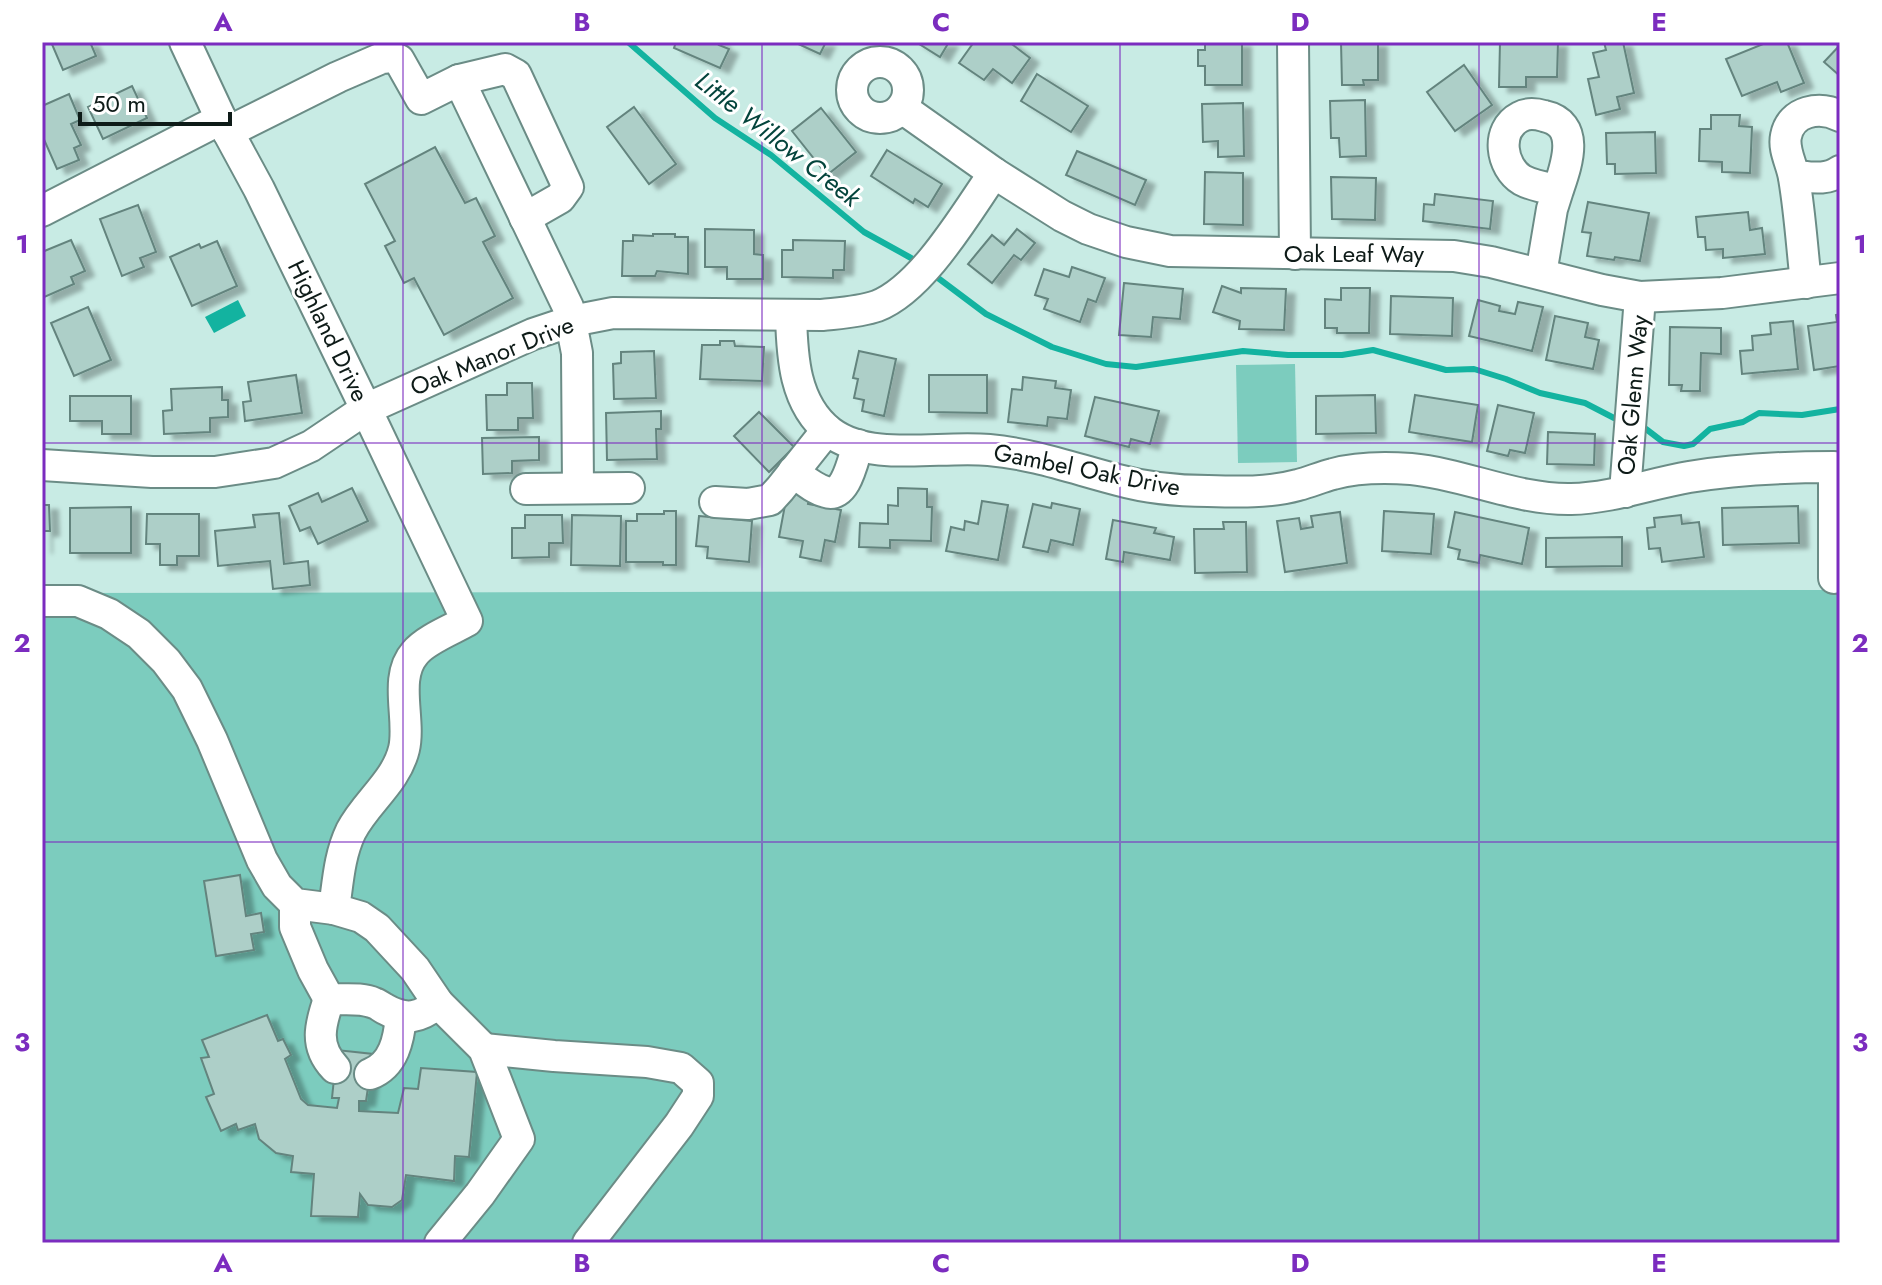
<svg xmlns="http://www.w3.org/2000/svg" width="1882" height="1285" viewBox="0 0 1882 1285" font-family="Jost,sans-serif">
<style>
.green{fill:#7cccbe}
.water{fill:#13b3a0}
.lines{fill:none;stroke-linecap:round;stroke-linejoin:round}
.stream{stroke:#13b3a0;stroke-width:6}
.building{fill:#adcfc8;stroke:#64847e;stroke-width:2;filter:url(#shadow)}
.minor-casing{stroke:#6b8c86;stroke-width:34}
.minor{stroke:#fff;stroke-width:30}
.grid{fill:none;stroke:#7b2cbf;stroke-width:2;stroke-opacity:0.55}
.labels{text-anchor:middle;stroke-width:6;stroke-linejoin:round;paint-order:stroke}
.street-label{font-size:24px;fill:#0e1b18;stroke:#fff}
.water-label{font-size:26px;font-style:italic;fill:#04443c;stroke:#fff}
.neatline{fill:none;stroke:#7b2cbf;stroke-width:3}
.grid-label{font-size:26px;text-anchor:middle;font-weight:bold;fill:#7b2cbf}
</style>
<defs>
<filter id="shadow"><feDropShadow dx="9" dy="5" stdDeviation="2" flood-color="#0004"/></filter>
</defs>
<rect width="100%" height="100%" fill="#c8ebe4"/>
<g class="green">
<path d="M1295,364L1297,462L1238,463L1236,365Z"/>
<path d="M1840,590V1243H42V593Z"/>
</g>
<path class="water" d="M238,300L246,316L214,333L205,317Z"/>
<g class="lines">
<g class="stream">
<path d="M628,42L715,118L771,155L864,232L911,258"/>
<path d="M938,278L986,314L1052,347L1106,364L1136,367L1243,351L1288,355H1342L1373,350L1446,370L1474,369L1506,379L1540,393L1585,403L1614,418"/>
<path d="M1646,429L1663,442L1684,446L1693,444L1710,429L1743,422L1759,413L1802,415L1840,409"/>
</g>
</g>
<g class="building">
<path d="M51,42H90L96,56L63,70Z"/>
<path d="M676,42H721L719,45L729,49L720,68L674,48Z"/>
<path d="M794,42H826L820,54Z"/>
<path d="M916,42H949L940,57Z"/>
<path d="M974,42H1009L1030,58L1012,83L993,69L984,80L959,63Z"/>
<path d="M1205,42H1242V85H1205V66H1198V50H1205Z"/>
<path d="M1341,42H1378V80H1363L1364,85H1342Z"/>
<path d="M1500,42H1558L1557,77H1526V87H1499Z"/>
<path d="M1604,42H1623L1634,93L1617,97L1620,109L1596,115L1588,79L1599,77L1593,53L1606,50Z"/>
<path d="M1768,42H1787L1804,83L1781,92L1777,82L1742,96L1726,59Z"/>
<path d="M1840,45V76L1824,62Z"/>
<path d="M1464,65L1492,105L1455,131L1427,92Z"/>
<path d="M1037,74L1088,106L1071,132L1021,101Z"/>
<path d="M132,86L147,118L103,139L88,107Z"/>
<path d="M69,94L80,120L71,124L81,145L74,148L79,160L57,169L42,135V106Z"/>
<path d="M1365,100L1366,156L1340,157L1339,138H1331L1330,101Z"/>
<path d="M1243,103L1244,156L1218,157V141L1203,142L1202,104Z"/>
<path d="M634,107L676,164L649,184L607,127Z"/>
<path d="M821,108L856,152L827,175L792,131Z"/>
<path d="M1711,115H1740L1739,126L1752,127L1750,173L1722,172V162L1699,161L1700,129H1711Z"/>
<path d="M1655,132L1656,173L1615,174V164H1607L1606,133Z"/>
<path d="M435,147L465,203L476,198L495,236L483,242L513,298L444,335L414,278L404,283L385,246L395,241L365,184Z"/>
<path d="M887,150L942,184L928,207L915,199L913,203L871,176Z"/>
<path d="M1077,151L1146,180L1135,205L1066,175Z"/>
<path d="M1205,172L1243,173V225L1204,224Z"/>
<path d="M1331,177L1376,178L1375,220L1332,219Z"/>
<path d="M1435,194L1493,201L1490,229L1423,221L1424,204L1434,205Z"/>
<path d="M1588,202L1649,213L1640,261L1615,257L1614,260L1587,256L1591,233L1582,232Z"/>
<path d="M138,205L156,252L140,258L144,267L122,276L100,219Z"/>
<path d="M1748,212L1750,230L1762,228L1765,254L1723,258V249L1706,250L1705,237H1698L1696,217Z"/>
<path d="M705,229L754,230V254L763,255V279H727V267H705Z"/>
<path d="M1017,229L1035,243L1021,260L1014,255L992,283L968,264L992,235L1004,245Z"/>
<path d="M653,234H675V237H688V274L657,271L655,276H622L623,241H633V235L653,236Z"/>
<path d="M71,240L85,271L71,277L74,284L42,298V252Z"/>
<path d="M793,240L845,241L844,270H833V278L782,277V250H793Z"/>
<path d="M217,241L237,286L192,306L170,257L199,244L201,248Z"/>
<path d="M1072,267L1105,278L1096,302L1088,299L1080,322L1044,309L1048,299L1035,295L1044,269L1069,277Z"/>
<path d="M1124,283L1183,289L1180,319L1153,317L1151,337L1119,335Z"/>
<path d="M1222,286L1241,293V288L1286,289L1284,330L1239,329L1240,321L1213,312Z"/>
<path d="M1341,288H1370L1369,333H1337V328H1325V299L1341,300Z"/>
<path d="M1391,296L1453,298L1452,336L1390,334Z"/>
<path d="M1478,300L1500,306L1499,311L1515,314L1518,302L1543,307L1532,351L1469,336Z"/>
<path d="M88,307L111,360L74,376L51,323Z"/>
<path d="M1840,314V366L1814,370L1808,326L1837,322L1836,315Z"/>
<path d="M1555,316L1588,323L1585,337L1599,340L1593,369L1546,360Z"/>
<path d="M1793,321L1798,369L1742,374L1740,351L1753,350L1752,336L1771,334L1770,323Z"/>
<path d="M1670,327L1721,328V354L1701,353L1700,391H1681L1682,385H1669Z"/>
<path d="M720,341H734L735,346L764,347L762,381L700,379L702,345H720Z"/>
<path d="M654,351L656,398L614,399L613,364L621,363V352Z"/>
<path d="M859,351L896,359L884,416L862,411L864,400L854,398L858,379L853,378Z"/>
<path d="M296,375L302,413L245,421L243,402L251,401L248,382Z"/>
<path d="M929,375H987V413L929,412Z"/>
<path d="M1023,377L1056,381L1055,388L1071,390L1067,419L1048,417L1047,426L1008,422L1012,389L1022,390Z"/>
<path d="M507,383H532L533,418H518V430H487L486,395H507Z"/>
<path d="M222,387V400H228V417L210,418V432L164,434L163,411L172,410L171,389Z"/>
<path d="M1375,395L1376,433L1316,434V396Z"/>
<path d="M1415,395L1478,405L1472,442L1409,432Z"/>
<path d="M70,396H131V434H102V421H70Z"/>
<path d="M1095,397L1159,411L1150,444L1131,439L1129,447L1085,436Z"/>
<path d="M1498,405L1534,413L1525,453L1510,450L1508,456L1487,451Z"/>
<path d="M661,411V429H656L657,459L607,460L606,413Z"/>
<path d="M759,412L794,447L769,472L734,436Z"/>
<path d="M1548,432L1595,434L1594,465L1547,464Z"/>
<path d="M539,437V460L512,461V473L483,474L482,438Z"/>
<path d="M352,488L368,521L318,544L310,527L300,531L289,506L318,493L322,502Z"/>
<path d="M898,488L927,489V507H932L931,541L890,540V548L859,547L860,523L888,524V505L898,506Z"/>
<path d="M788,489L810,493L808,504L841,510L835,542L825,540L821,561L800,557L803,541L779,537Z"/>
<path d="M982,501L1008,505L998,560L946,551L951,527L964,530L965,521L978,524Z"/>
<path d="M1052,503L1080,509L1073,545L1051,540L1048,552L1023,547L1033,504L1051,508Z"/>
<path d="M42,505H49L50,531H43V549Z"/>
<path d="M1798,506L1799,543L1723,545L1722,508Z"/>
<path d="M131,507V553H70V508Z"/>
<path d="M664,511H676V565H663V562H626V521H637V514H664Z"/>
<path d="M1384,511L1434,514L1431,554L1382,551Z"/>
<path d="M1340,512L1347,563L1285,572L1277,521L1299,518L1301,529L1313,527L1311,516Z"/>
<path d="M1455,512L1529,528L1522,564L1480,555L1479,563L1458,559L1460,550L1448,547Z"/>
<path d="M279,513L284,564L308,561L310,585L273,589L270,561L218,566L215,531L255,527L253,515Z"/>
<path d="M147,514H199V556H177V565H160V544H146Z"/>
<path d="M525,515H562L563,543H549V557L512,558V528H525Z"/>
<path d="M572,515L621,516L620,566L571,565Z"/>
<path d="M1681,515L1682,524L1699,522L1704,557L1662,562L1660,548L1649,549L1647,528L1655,527L1654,518Z"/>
<path d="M699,516L752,521L749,562L707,558L708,547L696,546Z"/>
<path d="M1113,520L1156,528L1154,533L1174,537L1170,560L1124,552L1123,562L1106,559Z"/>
<path d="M1223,522H1246L1247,572L1195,573L1194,529H1224Z"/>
<path d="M1622,537V566L1546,567V538Z"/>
<path d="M240,875L246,916L261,913L264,932L251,934L254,950L216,956L204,881Z"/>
<path d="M267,1015L278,1041L283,1039L291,1055L285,1059L301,1099L308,1105L337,1108L339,1098H332L337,1050L373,1054L366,1101H359V1111L398,1113L404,1088L418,1089L421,1068L477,1072L469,1157L455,1156L454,1181L406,1175L402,1200L392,1207L368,1205L360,1194L358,1217L311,1216L314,1174L291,1172L293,1156L276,1153L259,1139L255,1124L238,1130L236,1124L221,1131L206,1097L214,1094L201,1058L209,1057L202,1040Z"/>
</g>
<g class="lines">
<defs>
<g id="minor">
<path d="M185,42L221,119L259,189L366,409L467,621C453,629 425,640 415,653C393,678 411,719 404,749C396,782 366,802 351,831C339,856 338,882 334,909L361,917L377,928L415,969L438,1003L484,1049L519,1139L480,1194L440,1243"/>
<path d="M1293,42L1295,254"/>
<circle cx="880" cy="90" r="28"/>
<path d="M459,80L505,69L516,75L568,187L560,198L525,218"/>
<path d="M902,108L994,173L1062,216L1088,229L1126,242L1170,251L1454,256L1491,262L1602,290L1640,297L1722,293L1840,278"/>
<path d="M228,132L338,77L382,58L391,57L399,60L421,99L459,80L568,307L577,353L578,488"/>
<path d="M1794,176C1809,177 1827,181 1840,171"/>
<path d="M42,211L221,119"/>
<path d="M1541,274L1552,209L1558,190C1547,188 1533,186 1522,180C1501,167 1495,130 1520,117C1527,113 1537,114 1544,116C1582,124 1566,166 1558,190"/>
<path d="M1806,283C1802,248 1800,213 1794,178C1792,164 1783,150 1786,136C1791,110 1820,106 1840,116"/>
<path d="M791,315C792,356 794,404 830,432C871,463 940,445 989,450C1034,454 1075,469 1118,480C1147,488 1178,491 1208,491C1238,492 1269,493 1298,485C1310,482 1321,477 1333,474C1358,467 1384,467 1411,469C1465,474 1516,500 1571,499C1612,498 1649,484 1689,477C1737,469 1785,467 1834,467V578"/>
<path d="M42,465L152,472H215L274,463L311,446L366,409L533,334L572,321L613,313L822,315C840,313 860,312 877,306C923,288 966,213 994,173"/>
<path d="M793,472C803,479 814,489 826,492C846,499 853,459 858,445"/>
<path d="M526,489L629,488"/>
<path d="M1625,492L1640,297"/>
<path d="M715,502L748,504L770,500L780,489L827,430"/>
<path d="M42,601H78L109,614L139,634L166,661L187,689L212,740L262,860L277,886L295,904L334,909"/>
<path d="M295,904V927L313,970L329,999C343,1000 361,997 374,1003C378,1004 381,1007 385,1009C406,1021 420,1018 438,1003"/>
<path d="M329,999C320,1025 314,1046 335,1068"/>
<path d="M484,1049L554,1056L647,1062L681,1068L698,1083V1096L679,1125L588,1243"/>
<path d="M370,1074C394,1065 399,1039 401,1016"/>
</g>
</defs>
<use href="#minor" class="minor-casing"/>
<use href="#minor" class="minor"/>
</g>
<path class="grid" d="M403,42V1243M762,42V1243M1120,42V1243M1479,42V1243M42,443H1840M42,842H1840"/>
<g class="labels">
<g class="street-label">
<text x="1354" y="262">Oak Leaf Way</text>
<text transform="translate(328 331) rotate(64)" y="8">Highland Drive</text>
<text transform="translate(492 356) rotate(-22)" y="8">Oak Manor Drive</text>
<text transform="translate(1633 395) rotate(-85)" y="8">Oak Glenn Way</text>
<text transform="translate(1087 470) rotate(11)" y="8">Gambel Oak Drive</text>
</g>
<g class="water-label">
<text transform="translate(778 139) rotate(38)" y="9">Little Willow Creek</text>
</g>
</g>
<rect width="1882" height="1285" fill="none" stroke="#ffffff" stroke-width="88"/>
<path d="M80 112v12h150v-12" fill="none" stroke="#0e1b18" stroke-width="4"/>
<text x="92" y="112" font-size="24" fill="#0e1b18" stroke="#ffffff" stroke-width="6" paint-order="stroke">50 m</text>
<rect x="44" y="44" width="1794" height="1197" class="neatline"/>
<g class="grid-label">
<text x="223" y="31">A</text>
<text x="582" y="31">B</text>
<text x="941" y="31">C</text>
<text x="1300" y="31">D</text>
<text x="1659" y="31">E</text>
<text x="22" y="253">1</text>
<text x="1860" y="253">1</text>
<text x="22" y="652">2</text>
<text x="1860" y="652">2</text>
<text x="22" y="1051">3</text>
<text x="1860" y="1051">3</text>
<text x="223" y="1272">A</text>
<text x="582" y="1272">B</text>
<text x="941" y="1272">C</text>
<text x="1300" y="1272">D</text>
<text x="1659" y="1272">E</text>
</g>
</svg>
